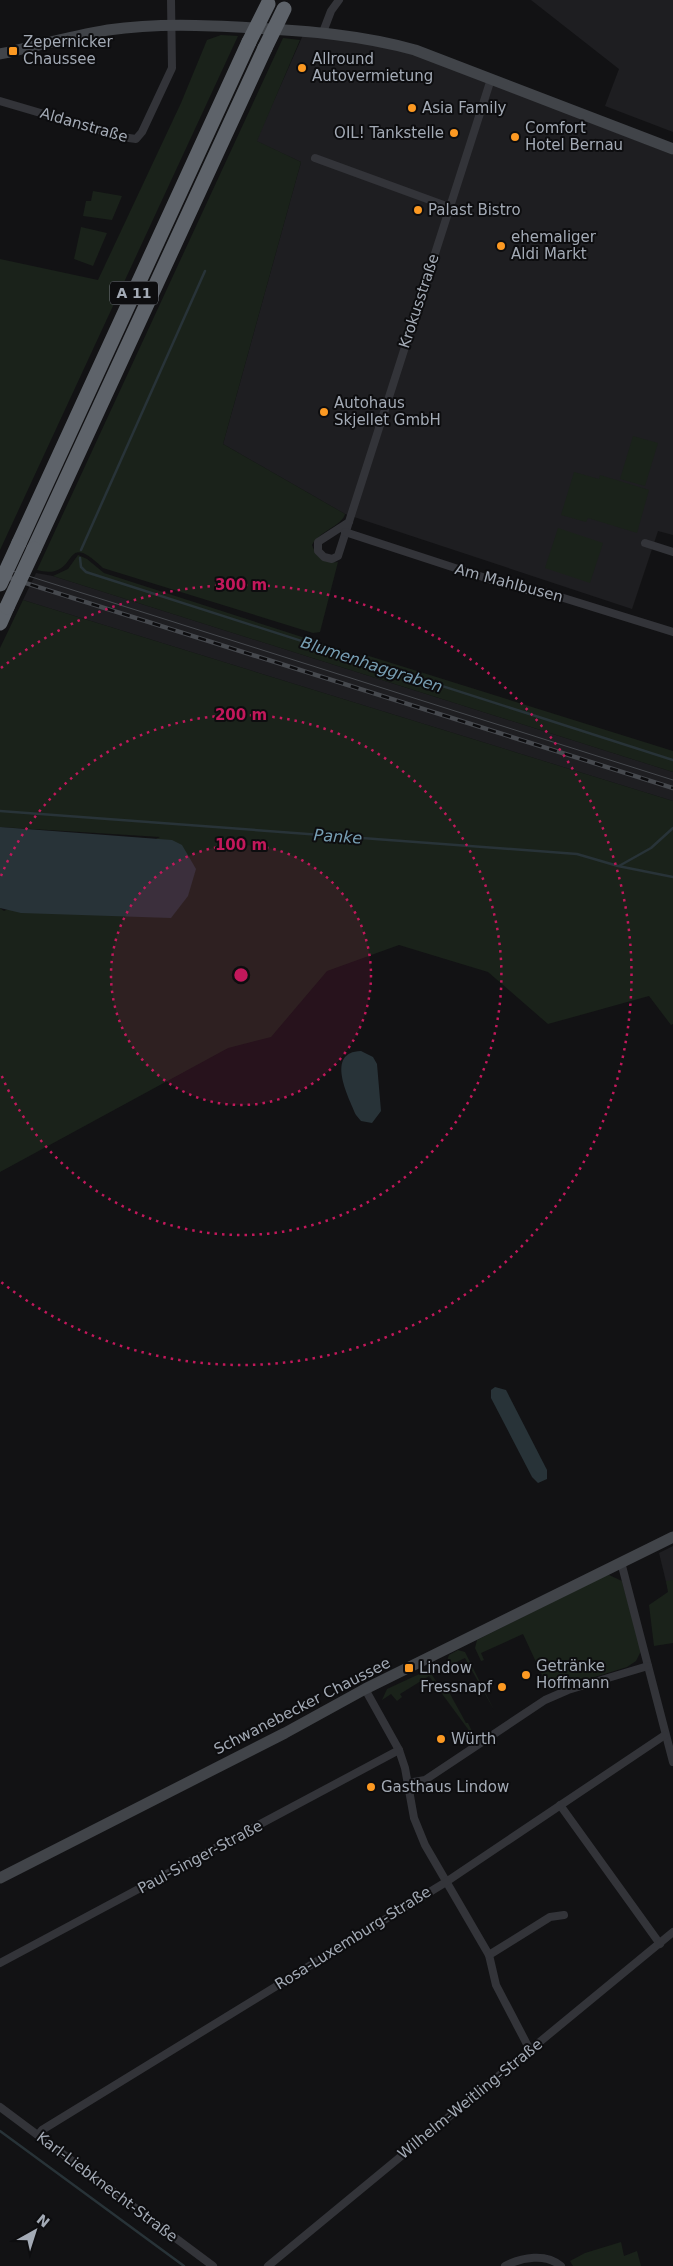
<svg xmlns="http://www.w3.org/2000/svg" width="673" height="2266" viewBox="0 0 673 2266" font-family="'DejaVu Sans',sans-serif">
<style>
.built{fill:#1e1e21}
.green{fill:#1a221a}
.water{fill:#283338}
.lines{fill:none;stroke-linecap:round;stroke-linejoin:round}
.stream{stroke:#283338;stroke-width:2.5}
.street{stroke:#333439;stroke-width:8}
.secondary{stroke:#414449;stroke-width:11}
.highway{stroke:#5e636a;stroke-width:15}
.tram{stroke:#46494e;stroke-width:1}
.rail-casing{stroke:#46494e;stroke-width:4.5}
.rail{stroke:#0d0d0f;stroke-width:2.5;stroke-dasharray:8;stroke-linecap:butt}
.highway-bridge{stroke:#5e636a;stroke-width:15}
.ring{fill:none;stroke:#c2185b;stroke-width:2.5;stroke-dasharray:2.5 5}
.poi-dot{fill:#fc9922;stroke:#0d0d0f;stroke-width:2}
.labels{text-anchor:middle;stroke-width:4;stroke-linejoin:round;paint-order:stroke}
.shield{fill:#0d0d0f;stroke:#767b83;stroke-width:1}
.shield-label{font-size:14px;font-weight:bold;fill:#a3aab5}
.poi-label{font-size:15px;fill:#a3aab5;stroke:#0d0d0f;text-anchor:start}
.street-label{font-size:15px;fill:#a3aab5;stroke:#0d0d0f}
.water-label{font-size:16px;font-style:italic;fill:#779eb3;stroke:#0d0d0f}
.centre{fill:#c2185b;stroke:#0d0d0f;stroke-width:2.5}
.ring-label{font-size:15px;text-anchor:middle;font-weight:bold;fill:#c2185b;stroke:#0d0d0f;stroke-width:4;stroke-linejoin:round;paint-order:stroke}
</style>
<rect width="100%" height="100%" fill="#121214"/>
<g class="built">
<path d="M531,0H673V132L605,106L619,69Z"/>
<path d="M303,35L340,37L413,52L673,155V535L658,531L632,609L345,514L223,444L301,162L256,141Z"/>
<path d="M36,573L53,576L673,772V801L23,600Z"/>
<path d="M673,1546V1610L659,1553Z"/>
</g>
<g class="green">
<path d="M221,35L238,36L0,550V259L98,280L181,103L207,40Z"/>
<path d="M283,38L300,40L257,141L301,162L223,444L345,514C342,526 319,531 312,545C316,557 324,564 338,562L320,632L313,633L103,568C60,526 81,582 37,570Z"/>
<path d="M93,191L122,196L112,220L83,216L86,201H91Z"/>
<path d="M81,227L107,233L93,266L74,259Z"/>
<path d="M633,436L658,443L645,486L620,479Z"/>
<path d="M574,472L599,479L600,475L649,490L637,533L588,518L586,522L561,515Z"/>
<path d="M558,528L603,543L590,583L545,568Z"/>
<path d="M78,555L87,559L104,573L364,657L369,656L673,751V772L53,576L68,569Z"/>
<path d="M23,600L673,801V1024L671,1025L649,996L548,1024L488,972L399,945L327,971L271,1037L228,1048L0,1172V908L4,911L160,837L0,827V648Z"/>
<path d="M609,1575L622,1581L641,1651L636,1661L627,1667L556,1689L549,1690L523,1634L481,1653L484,1660L481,1661L475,1648L477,1640L604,1576Z"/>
<path d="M673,1580V1643L654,1646L649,1605L668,1592L666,1581Z"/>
<path d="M458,1650L465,1652L494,1710L465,1658L450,1665L447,1661L449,1655Z"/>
<path d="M435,1662H438L442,1669L432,1675L440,1687L444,1683L466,1723H468L476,1740L429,1676L400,1694L402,1697L397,1701L391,1694L382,1700L387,1689L428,1670L427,1666Z"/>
<path d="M621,2242L624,2256L637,2251L641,2266H573L570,2261L585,2253Z"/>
</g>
<g class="water">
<path d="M0,827L172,840L182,845L196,869L188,896L171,918L21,913L0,908Z"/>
<path d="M361,1051L373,1057L377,1064L381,1111L372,1123L361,1121L356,1115C348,1096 325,1052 361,1051Z"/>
<path d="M495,1387L506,1390L547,1470V1479L538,1483L532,1477L491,1398V1390Z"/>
</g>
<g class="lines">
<g class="stream">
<path d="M81,550L205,271"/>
<path d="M80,558L81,567L86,572L673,760"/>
<path d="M0,811L577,854L618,866L673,877"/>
<path d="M619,866L651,848L673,828"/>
<path d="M0,2131L184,2266"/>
</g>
<g class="street">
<path d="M323,32L331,11L339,0"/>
<path d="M0,101L122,137L136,139L142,132L172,68L171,0"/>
<path d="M315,158L449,207"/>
<path d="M349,522L318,542V551L324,557L332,559L338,556L491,79"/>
<path d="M345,532L501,583L526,590L541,591L673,632"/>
<path d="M645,543L673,552"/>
<path d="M621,1562L673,1762"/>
<path d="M365,1689L399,1750L405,1768L414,1818L425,1845L489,1955L496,1985L530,2050"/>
<path d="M408,1783L425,1780L545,1700L568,1690L648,1666"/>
<path d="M560,1805L660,1944"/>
<path d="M489,1955L550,1917L564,1915"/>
<path d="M0,1963L399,1750"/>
<path d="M0,2107L213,2266"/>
<path d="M38,2135L42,2130L446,1882L665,1735"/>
<path d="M268,2266L673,1932"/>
<path d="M505,2266C522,2257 546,2253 561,2266"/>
</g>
<g class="secondary">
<path d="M0,54C36,46 72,36 108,30C156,23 205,25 253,28C308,31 361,35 415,50L673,149"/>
<path d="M0,1878L285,1733L365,1689L673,1537"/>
</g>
<g class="highway">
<path d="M19,543L249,42"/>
<path d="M34,549L265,48"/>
<path d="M0,623L7,607"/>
</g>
<path class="tram" d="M0,567L673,780"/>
<defs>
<path id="rail" d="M0,575L673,788"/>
</defs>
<use href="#rail" class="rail-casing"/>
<use href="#rail" class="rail"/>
<g class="highway-bridge">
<path d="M249,42L268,4"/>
<path d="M265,48L284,9"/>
<path d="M0,584L19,543"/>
<path d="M7,607L34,549"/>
</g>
</g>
<circle cx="241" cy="975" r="130" fill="#c2185b" fill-opacity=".12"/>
<g class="ring">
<circle cx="241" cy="975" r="130"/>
<path d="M1 876A260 260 0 1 1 1 1074"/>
<path d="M1 668A390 390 0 1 1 1 1282"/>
</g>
<g class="poi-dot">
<rect x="8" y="46" width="10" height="10" rx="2.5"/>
<circle cx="302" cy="68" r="5"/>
<circle cx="412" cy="108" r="5"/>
<circle cx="454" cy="133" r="5"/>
<circle cx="515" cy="137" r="5"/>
<circle cx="418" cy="210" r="5"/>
<circle cx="501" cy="246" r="5"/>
<circle cx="324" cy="412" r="5"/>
<rect x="404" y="1663" width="10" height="10" rx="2.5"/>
<circle cx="526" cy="1675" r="5"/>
<circle cx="502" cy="1687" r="5"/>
<circle cx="441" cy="1739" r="5"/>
<circle cx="371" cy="1787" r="5"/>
</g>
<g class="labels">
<rect class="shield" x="110" y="281.5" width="48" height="23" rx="4"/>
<g class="shield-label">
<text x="134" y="298">A 11</text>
</g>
<g class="poi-label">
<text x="23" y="47">Zepernicker<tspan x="23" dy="17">Chaussee</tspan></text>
<text x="312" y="64">Allround<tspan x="312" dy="17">Autovermietung</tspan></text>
<text x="422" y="113">Asia Family</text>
<text x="525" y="133">Comfort<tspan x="525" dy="17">Hotel Bernau</tspan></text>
<text x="444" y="138" text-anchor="end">OIL! Tankstelle</text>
<text x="428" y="215">Palast Bistro</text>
<text x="511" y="242">ehemaliger<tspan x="511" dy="17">Aldi Markt</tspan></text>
<text x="334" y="408">Autohaus<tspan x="334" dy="17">Skjellet GmbH</tspan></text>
<text x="536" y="1671">Getränke<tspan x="536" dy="17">Hoffmann</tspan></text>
<text x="419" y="1673">Lindow</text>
<text x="492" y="1692" text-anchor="end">Fressnapf</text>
<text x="451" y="1744">Würth</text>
<text x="381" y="1792">Gasthaus Lindow</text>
</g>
<g class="street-label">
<text transform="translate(84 125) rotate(16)" y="5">Aldanstraße</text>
<text transform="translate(419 301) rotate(-72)" y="5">Krokusstraße</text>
<text transform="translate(509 583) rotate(15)" y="5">Am Mahlbusen</text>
<text transform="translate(302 1706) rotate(-27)" y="5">Schwanebecker Chaussee</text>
<text transform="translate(200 1857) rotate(-28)" y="5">Paul-Singer-Straße</text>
<text transform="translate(353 1938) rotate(-32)" y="5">Rosa-Luxemburg-Straße</text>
<text transform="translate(470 2099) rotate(-39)" y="5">Wilhelm-Weitling-Straße</text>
<text transform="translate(107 2187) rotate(37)" y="5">Karl-Liebknecht-Straße</text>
</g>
<g class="water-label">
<text transform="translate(372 664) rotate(18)" y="6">Blumenhaggraben</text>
<text transform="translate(338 836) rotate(4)" y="6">Panke</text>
</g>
</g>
<circle cx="241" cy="975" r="8" class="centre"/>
<g class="ring-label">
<text x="241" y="590">300 m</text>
<text x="241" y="720">200 m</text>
<text x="241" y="850">100 m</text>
</g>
<g transform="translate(35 2231) rotate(39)" stroke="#0d0d0f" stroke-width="4" paint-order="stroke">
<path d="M0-4L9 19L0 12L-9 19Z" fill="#a3aab5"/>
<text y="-8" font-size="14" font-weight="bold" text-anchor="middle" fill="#a3aab5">N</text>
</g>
</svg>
